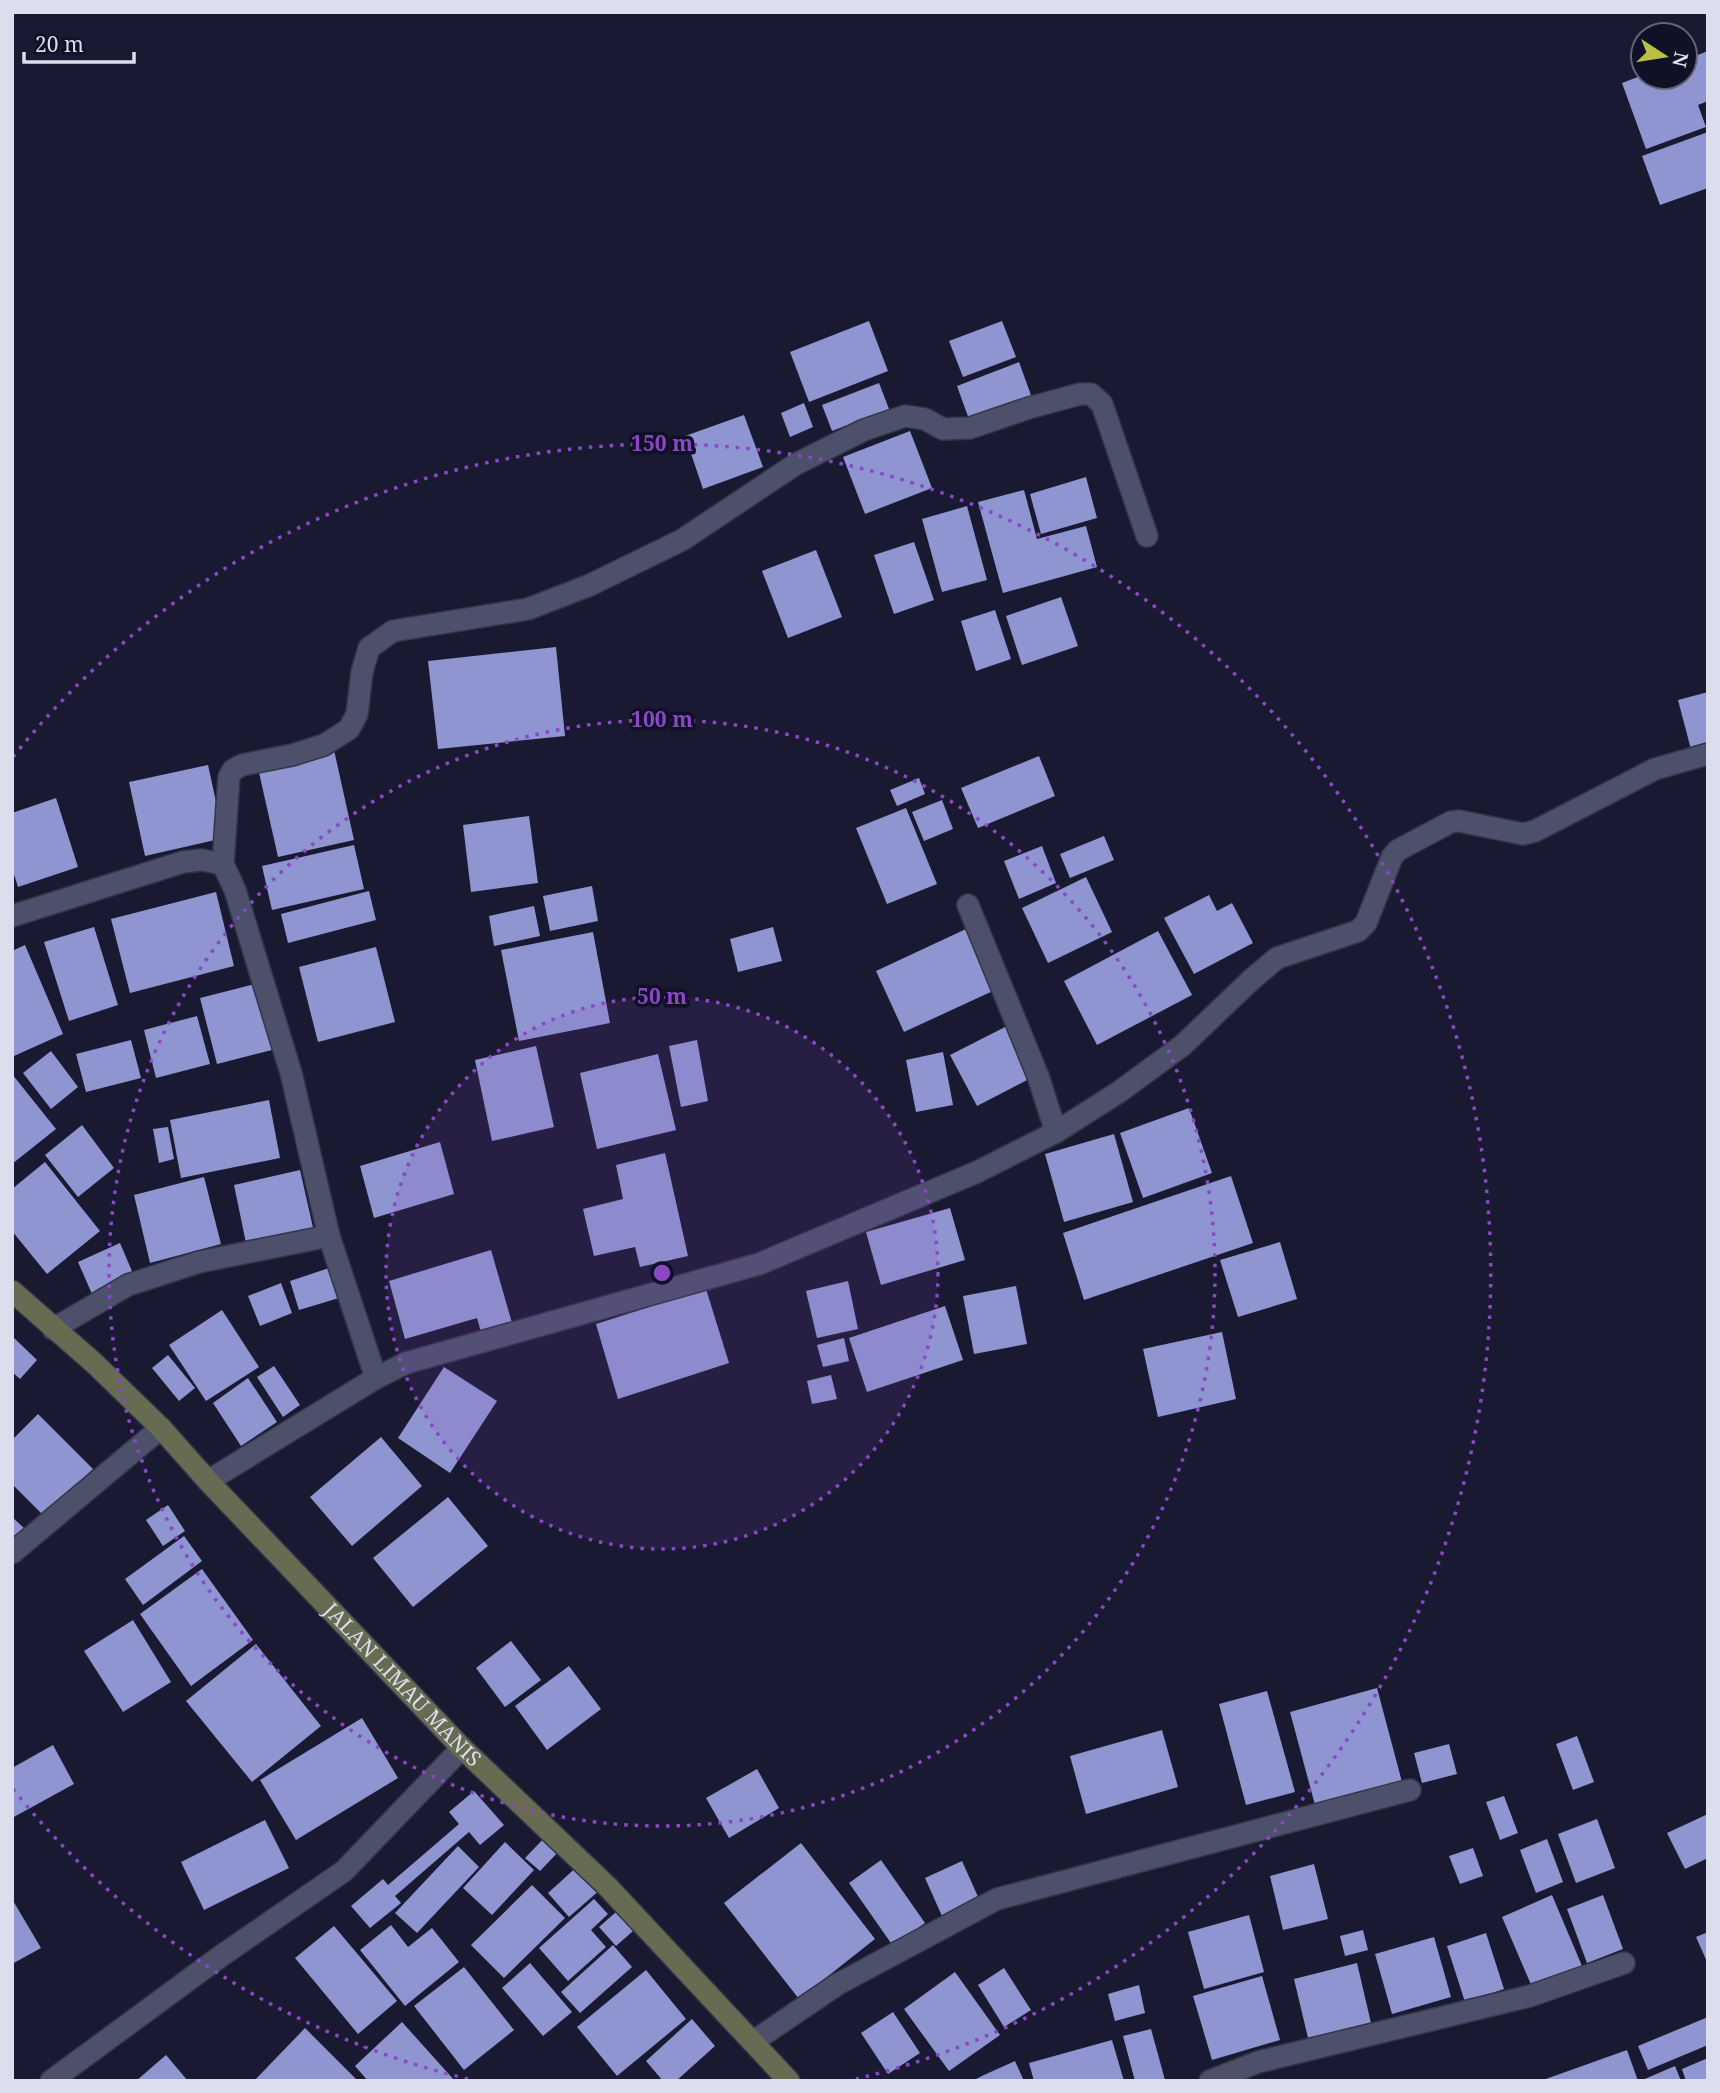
<svg xmlns="http://www.w3.org/2000/svg" width="1720" height="2093" viewBox="0 0 1720 2093" font-family="'Noto Serif',serif">
<style>
.building{fill:#8e95d0}
.lines{fill:none;stroke-linecap:round;stroke-linejoin:round}
.street-casing{stroke:#343547;stroke-width:24}
.secondary-casing{stroke:#343547;stroke-width:24}
.street{stroke:#4d506b;stroke-width:21}
.secondary{stroke:#676b51;stroke-width:21}
.ring{fill:none;stroke:#8a47c6;stroke-width:3.5;stroke-dasharray:3.5 7}
.labels{text-anchor:middle;stroke-width:7;stroke-linejoin:round;paint-order:stroke}
.street-label{font-size:21px;fill:#dcdeee;stroke:#101127}
.centre{fill:#8a47c6;stroke:#101127;stroke-width:3.5}
.ring-label{font-size:21px;text-anchor:middle;font-weight:bold;fill:#8a47c6;stroke:#101127;stroke-width:7;stroke-linejoin:round;paint-order:stroke}
</style>
<rect width="100%" height="100%" fill="#191a31"/>
<g class="building">
<path d="M1708,51V101L1698,105L1706,127L1646,149L1622,83L1643,75L1685,77V60Z"/>
<path d="M1708,132V188L1660,205L1642,156Z"/>
<path d="M869,321L888,371L809,402L790,352Z"/>
<path d="M1002,321L1016,357L963,377L949,341Z"/>
<path d="M1019,362L1032,398L970,422L957,386Z"/>
<path d="M879,383L889,409L832,431L822,405Z"/>
<path d="M804,403L813,427L790,437L781,413Z"/>
<path d="M744,415L763,467L703,489L685,436Z"/>
<path d="M910,431L932,488L865,514L843,457Z"/>
<path d="M1086,477L1097,518L1041,534L1030,494Z"/>
<path d="M1024,490L1037,539L1086,526L1097,567L1003,593L978,502Z"/>
<path d="M967,506L987,580L942,592L922,519Z"/>
<path d="M914,542L934,600L894,614L874,555Z"/>
<path d="M816,550L842,617L788,638L762,571Z"/>
<path d="M1061,597L1078,646L1022,665L1006,616Z"/>
<path d="M995,610L1011,659L976,671L961,621Z"/>
<path d="M556,647L565,736L438,749L428,661Z"/>
<path d="M1708,692V753L1693,757L1678,700Z"/>
<path d="M334,750L354,840L278,857L258,768Z"/>
<path d="M1039,756L1055,796L978,828L961,788Z"/>
<path d="M208,765L224,838L145,856L129,782Z"/>
<path d="M919,778L925,794L897,806L890,790Z"/>
<path d="M56,798L78,867L18,887L12,868V813Z"/>
<path d="M942,800L953,829L924,841L912,812Z"/>
<path d="M906,808L937,884L887,904L856,828Z"/>
<path d="M529,816L538,883L471,892L463,825Z"/>
<path d="M1104,836L1114,860L1070,878L1060,854Z"/>
<path d="M354,845L364,889L272,910L262,866Z"/>
<path d="M1042,846L1056,883L1019,899L1004,861Z"/>
<path d="M1086,877L1112,932L1048,963L1022,908Z"/>
<path d="M592,886L598,921L550,931L543,896Z"/>
<path d="M369,891L376,920L288,943L281,914Z"/>
<path d="M216,892L234,966L130,993L111,919Z"/>
<path d="M1209,895L1217,911L1232,903L1253,943L1194,974L1164,918Z"/>
<path d="M534,906L540,936L494,946L489,916Z"/>
<path d="M94,927L118,1005L69,1021L44,942Z"/>
<path d="M773,927L782,961L738,972L730,939Z"/>
<path d="M966,929L995,990L904,1032L876,971Z"/>
<path d="M1158,931L1192,995L1097,1045L1064,981Z"/>
<path d="M593,932L610,1023L519,1041L501,950Z"/>
<path d="M25,945L63,1034L14,1056L12,1050V951Z"/>
<path d="M376,947L395,1022L318,1042L299,967Z"/>
<path d="M255,984L272,1050L217,1064L200,998Z"/>
<path d="M197,1016L210,1064L156,1078L144,1030Z"/>
<path d="M1009,1025L1035,1076L977,1106L950,1055Z"/>
<path d="M131,1040L141,1078L86,1092L76,1054Z"/>
<path d="M697,1040L708,1101L681,1107L669,1046Z"/>
<path d="M536,1046L554,1127L492,1141L475,1060Z"/>
<path d="M51,1051L78,1087L51,1109L23,1073Z"/>
<path d="M943,1052L953,1105L916,1112L906,1060Z"/>
<path d="M658,1054L676,1130L597,1149L580,1073Z"/>
<path d="M12,1074L56,1129L12,1164Z"/>
<path d="M269,1100L280,1158L181,1178L170,1120Z"/>
<path d="M1189,1108L1212,1173L1143,1198L1120,1133Z"/>
<path d="M82,1125L114,1168L78,1197L45,1155Z"/>
<path d="M168,1127L174,1159L159,1163L153,1129Z"/>
<path d="M1114,1134L1133,1202L1064,1222L1045,1154Z"/>
<path d="M440,1142L454,1194L374,1218L360,1166Z"/>
<path d="M665,1153L688,1256L640,1267L635,1247L594,1256L583,1209L623,1199L616,1165Z"/>
<path d="M45,1162L100,1231L47,1274L12,1231V1189Z"/>
<path d="M300,1170L314,1232L247,1248L234,1185Z"/>
<path d="M1231,1176L1253,1243L1084,1300L1063,1233Z"/>
<path d="M204,1177L221,1244L150,1263L134,1195Z"/>
<path d="M950,1208L965,1260L881,1285L866,1232Z"/>
<path d="M1280,1242L1297,1299L1238,1317L1220,1260Z"/>
<path d="M120,1243L134,1276L92,1294L78,1262Z"/>
<path d="M491,1250L512,1323L481,1332L477,1318L405,1339L389,1281Z"/>
<path d="M329,1268L339,1298L299,1310L290,1281Z"/>
<path d="M848,1281L858,1329L817,1338L806,1291Z"/>
<path d="M281,1283L292,1313L260,1326L248,1296Z"/>
<path d="M1016,1286L1027,1344L974,1354L963,1296Z"/>
<path d="M706,1289L729,1363L618,1399L596,1324Z"/>
<path d="M945,1306L963,1360L867,1392L849,1338Z"/>
<path d="M222,1310L259,1367L206,1401L169,1345Z"/>
<path d="M1222,1332L1236,1399L1158,1417L1143,1349Z"/>
<path d="M12,1336L37,1360L20,1379L12,1372Z"/>
<path d="M844,1338L849,1361L823,1367L817,1345Z"/>
<path d="M168,1355L195,1388L179,1401L152,1368Z"/>
<path d="M274,1366L300,1405L283,1417L257,1377Z"/>
<path d="M444,1367L497,1401L450,1473L398,1438Z"/>
<path d="M831,1375L837,1399L812,1404L807,1381Z"/>
<path d="M248,1378L277,1422L241,1446L213,1403Z"/>
<path d="M38,1414L93,1469L45,1517L12,1484V1440Z"/>
<path d="M381,1437L422,1486L352,1546L310,1497Z"/>
<path d="M448,1497L488,1546L413,1607L373,1558Z"/>
<path d="M168,1505L185,1531L163,1546L146,1520Z"/>
<path d="M12,1517L24,1528L12,1540Z"/>
<path d="M184,1536L202,1561L143,1605L125,1579Z"/>
<path d="M202,1569L253,1640L191,1686L140,1614Z"/>
<path d="M133,1620L171,1682L123,1712L84,1651Z"/>
<path d="M511,1641L541,1680L505,1707L476,1668Z"/>
<path d="M256,1644L321,1726L252,1782L186,1701Z"/>
<path d="M569,1666L601,1709L547,1750L515,1706Z"/>
<path d="M1377,1688L1402,1782L1315,1805L1290,1712Z"/>
<path d="M1267,1691L1295,1792L1246,1805L1219,1704Z"/>
<path d="M362,1718L398,1778L296,1840L260,1780Z"/>
<path d="M1162,1730L1178,1787L1086,1814L1070,1756Z"/>
<path d="M1577,1736L1594,1782L1573,1790L1556,1744Z"/>
<path d="M1449,1744L1457,1774L1422,1783L1414,1753Z"/>
<path d="M53,1745L74,1784L12,1818V1768Z"/>
<path d="M757,1769L779,1808L729,1838L706,1798Z"/>
<path d="M474,1791L504,1825L480,1845L469,1832L395,1896L401,1903L370,1928L351,1906L383,1879L388,1885L459,1824L449,1812Z"/>
<path d="M1504,1796L1518,1833L1500,1840L1486,1802Z"/>
<path d="M1708,1814V1858L1685,1869L1667,1833Z"/>
<path d="M1597,1819L1615,1868L1576,1883L1558,1834Z"/>
<path d="M265,1820L289,1868L204,1910L181,1862Z"/>
<path d="M549,1833L563,1847L540,1871L525,1858Z"/>
<path d="M1547,1839L1563,1882L1536,1893L1520,1850Z"/>
<path d="M505,1842L534,1870L492,1915L463,1888Z"/>
<path d="M801,1843L875,1939L799,1999L724,1903Z"/>
<path d="M458,1846L479,1867L417,1933L395,1913Z"/>
<path d="M1473,1848L1483,1876L1460,1884L1449,1856Z"/>
<path d="M881,1860L925,1923L893,1946L849,1883Z"/>
<path d="M962,1861L979,1899L942,1916L925,1878Z"/>
<path d="M580,1864L601,1889L569,1917L548,1893Z"/>
<path d="M1314,1864L1328,1919L1283,1930L1270,1876Z"/>
<path d="M532,1885L565,1918L504,1978L471,1945Z"/>
<path d="M1552,1895L1582,1966L1532,1987L1502,1917Z"/>
<path d="M1603,1895L1623,1949L1587,1963L1567,1909Z"/>
<path d="M12,1899L41,1948L12,1964Z"/>
<path d="M594,1899L608,1914L591,1930L606,1947L568,1981L539,1948Z"/>
<path d="M624,1905L641,1924L616,1946L599,1927Z"/>
<path d="M1249,1915L1264,1972L1204,1989L1188,1932Z"/>
<path d="M391,1925L408,1947L432,1928L459,1962L405,2006L360,1950Z"/>
<path d="M334,1926L397,2001L358,2034L295,1958Z"/>
<path d="M1363,1930L1368,1950L1345,1956L1340,1936Z"/>
<path d="M1708,1932V1964L1696,1937Z"/>
<path d="M1486,1933L1504,1989L1465,2002L1447,1946Z"/>
<path d="M1434,1937L1451,1997L1392,2014L1375,1954Z"/>
<path d="M613,1945L632,1967L580,2013L561,1992Z"/>
<path d="M530,1963L572,2012L543,2036L502,1988Z"/>
<path d="M1357,1963L1371,2023L1308,2038L1294,1979Z"/>
<path d="M464,1967L514,2030L464,2070L414,2006Z"/>
<path d="M1004,1968L1031,2010L1004,2027L978,1985Z"/>
<path d="M646,1970L686,2019L617,2076L577,2027Z"/>
<path d="M955,1972L1000,2035L949,2071L904,2009Z"/>
<path d="M1262,1976L1280,2040L1212,2060L1193,1996Z"/>
<path d="M1139,1985L1145,2013L1115,2021L1108,1994Z"/>
<path d="M893,2012L920,2053L888,2074L861,2033Z"/>
<path d="M1708,2017V2045L1648,2070L1638,2046Z"/>
<path d="M692,2019L715,2046L676,2081H663L646,2061Z"/>
<path d="M402,2022L455,2081H368L355,2066Z"/>
<path d="M305,2028L358,2081H254Z"/>
<path d="M1151,2029L1165,2080L1135,2081L1123,2036Z"/>
<path d="M1112,2040L1124,2081H1034L1029,2063Z"/>
<path d="M1627,2050L1638,2081H1543V2080Z"/>
<path d="M166,2055L188,2081H136Z"/>
<path d="M1708,2058V2081H1686L1682,2069Z"/>
<path d="M1015,2061L1024,2081H972L984,2075Z"/>
<path d="M1675,2066L1681,2081H1640Z"/>
</g>
<g class="lines">
<defs>
<g id="street">
<path d="M223,864L229,777L233,770L242,765L292,755L324,745L349,729L357,714L362,672L369,648L393,631L528,609L590,585L682,540L796,464L864,430L905,416L925,419L943,429L970,428L1032,407L1080,394H1091L1102,404L1147,536"/>
<path d="M968,905L1038,1076L1056,1132"/>
<path d="M12,916L183,862L202,860L223,864L235,890L291,1073L329,1236L376,1378"/>
<path d="M53,1329L128,1285L199,1262L329,1236"/>
<path d="M208,1481L376,1378L406,1363L759,1264L977,1172L1056,1132L1119,1092L1183,1045L1251,980L1277,958L1358,931L1366,923L1392,857L1398,850L1451,822L1459,821L1523,834L1535,831L1655,769L1708,754"/>
<path d="M12,1553L161,1428"/>
<path d="M754,2041L838,1984L997,1899L1410,1790"/>
<path d="M51,2081L221,1956L344,1871L462,1748"/>
<path d="M1210,2081L1258,2062L1530,1996L1624,1963"/>
</g>
<g id="secondary">
<path id="s1" d="M12,1291L94,1363L161,1428L208,1481L462,1748L607,1886L789,2081"/>
</g>
</defs>
<use href="#street" class="street-casing"/>
<use href="#secondary" class="secondary-casing"/>
<use href="#street" class="street"/>
<use href="#secondary" class="secondary"/>
</g>
<circle cx="662" cy="1273" r="276" fill="#8a47c6" fill-opacity=".12"/>
<g class="ring">
<circle cx="662" cy="1273" r="276"/>
<circle cx="662" cy="1273" r="553"/>
<path d="M468 2079A829 829 0 0 1 13 1789M13 757A829 829 0 1 1 856 2079"/>
</g>
<g class="labels">
<g class="street-label">
<text dy="7" stroke="none"><textPath href="#s1" startOffset="555">JALAN LIMAU MANIS</textPath></text>
</g>
</g>
<circle cx="662" cy="1273" r="10" class="centre"/>
<g class="ring-label">
<text x="662" y="451">150 m</text>
<text x="662" y="727">100 m</text>
<text x="662" y="1004">50 m</text>
</g>
<rect width="1720" height="2093" fill="none" stroke="#dcdeee" stroke-width="28"/>
<g transform="translate(1664 56) rotate(102)"><circle r="33" fill="#101127" stroke="#626377" stroke-width="2"/>
<path d="M0-5L12 26L0 18L-12 26Z" fill="#bac045"/>
<text y="-10" font-size="19" font-weight="bold" text-anchor="middle" fill="#dcdeee">N</text>
</g>
<path d="M24 52v10h110v-10" fill="none" stroke="#dcdeee" stroke-width="3.5"/>
<text x="35" y="52" font-size="21" fill="#dcdeee" stroke="#101127" stroke-width="5" paint-order="stroke">20 m</text>
</svg>
